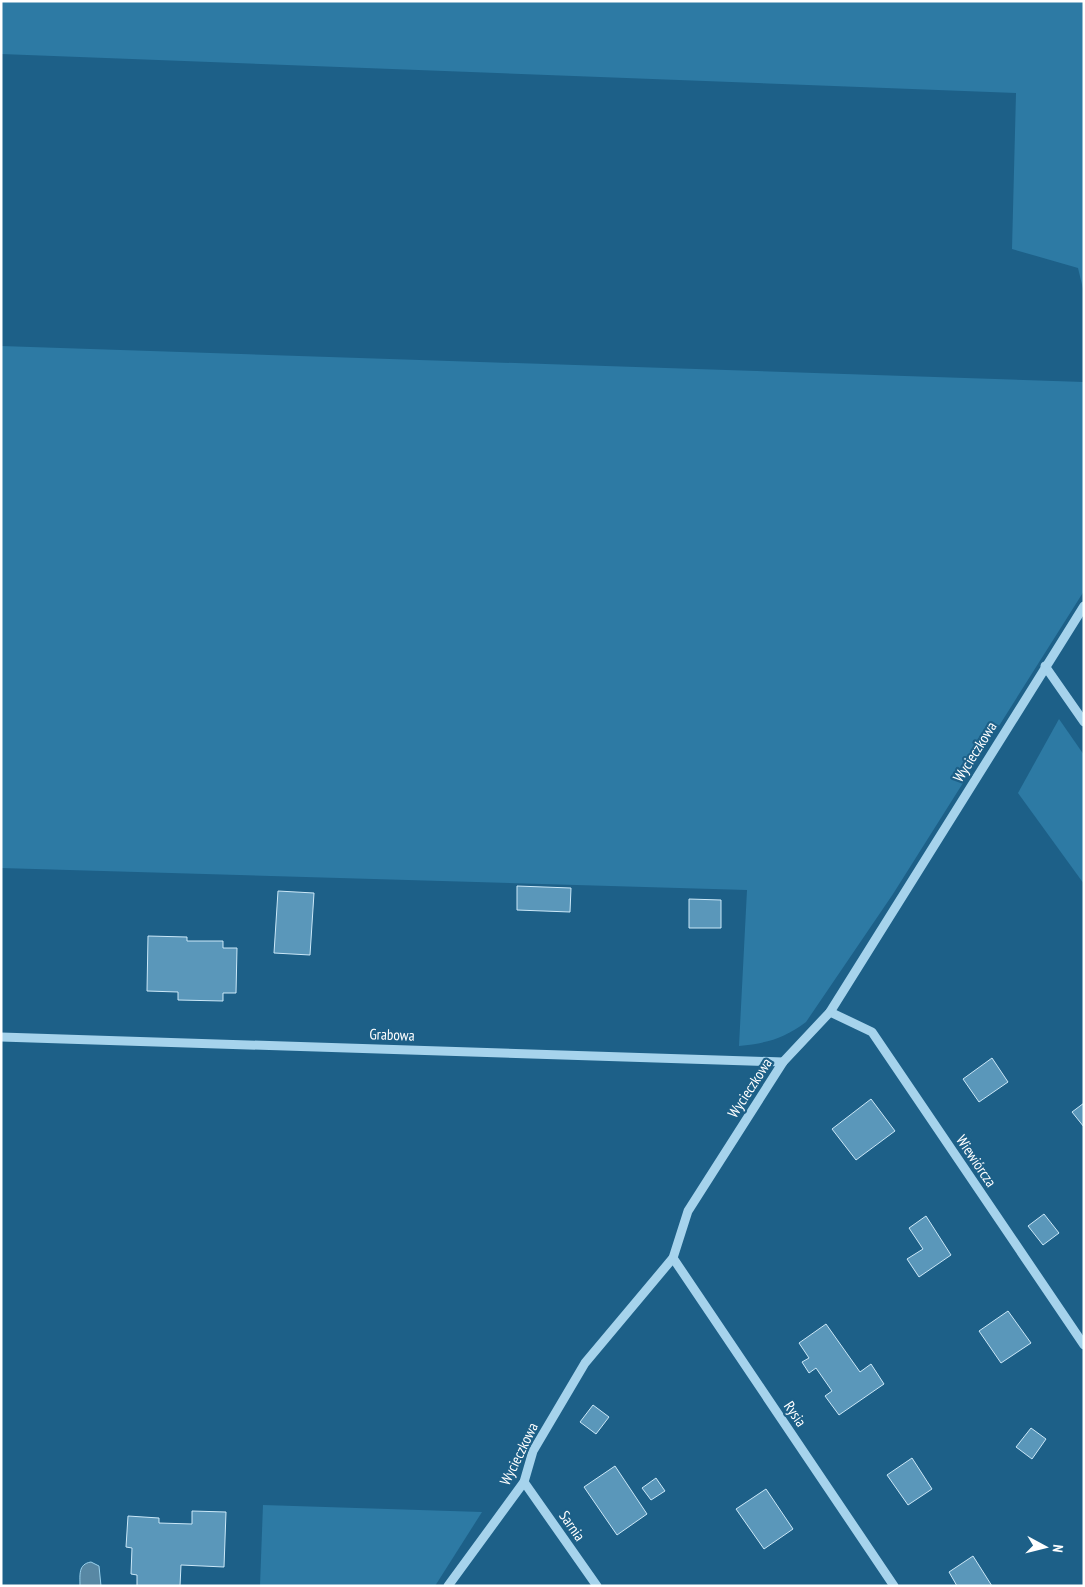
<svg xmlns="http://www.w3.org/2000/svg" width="1085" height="1587" viewBox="0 0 1085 1587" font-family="'PT Sans Narrow',sans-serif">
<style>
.green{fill:#2d7aa4}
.water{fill:#5888a4;stroke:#99d1ed}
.building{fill:#5a97ba;stroke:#cbe8f8}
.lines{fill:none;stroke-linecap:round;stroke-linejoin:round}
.minor{stroke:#a6d3ec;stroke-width:9}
.labels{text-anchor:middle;stroke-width:4.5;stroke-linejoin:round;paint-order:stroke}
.street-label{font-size:15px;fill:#fff;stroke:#1d6088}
</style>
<rect width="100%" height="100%" fill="#1d6088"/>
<g class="green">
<path d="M1,1H1084V293L1078,268L1012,249L1016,93L1,54Z"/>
<path d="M1,346L1084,382V591L893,894L806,1022C783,1039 767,1043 739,1046L747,890L1,868Z"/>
<path d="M1059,719L1084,755V884L1018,793Z"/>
<path d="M263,1505L482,1512L435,1586H260Z"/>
</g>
<path class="water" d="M91,1562L99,1566L101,1586H80C80,1575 78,1564 91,1562Z"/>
<g class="building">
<path d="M517,886L571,888L570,912L517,910Z"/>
<path d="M278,891L314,893L310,955L274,953Z"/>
<path d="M689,899L721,900V928H689Z"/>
<path d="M148,936L187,937V941H223V948H237L236,993H223V1001L178,1000V992L147,991Z"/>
<path d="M992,1058L1008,1082L979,1102L963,1079Z"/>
<path d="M871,1099L895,1131L856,1160L832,1129Z"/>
<path d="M1084,1103V1127L1072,1112Z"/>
<path d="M1044,1214L1059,1233L1043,1245L1028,1226Z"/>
<path d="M926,1216L951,1255L919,1277L907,1259L923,1249L909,1228Z"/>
<path d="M1008,1311L1031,1343L1001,1363L979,1331Z"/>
<path d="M826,1324L860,1372L871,1364L884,1384L839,1415L825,1396L832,1391L816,1368L809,1373L802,1362L809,1358L799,1343Z"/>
<path d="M593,1405L609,1417L596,1434L580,1422Z"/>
<path d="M1031,1428L1046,1439L1032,1459L1016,1447Z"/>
<path d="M912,1458L932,1489L908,1505L887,1475Z"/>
<path d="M615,1466L647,1514L617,1535L584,1487Z"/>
<path d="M656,1478L665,1491L651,1500L642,1488Z"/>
<path d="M766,1489L793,1529L764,1549L736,1509Z"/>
<path d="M192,1511L226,1512L224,1567L181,1565L180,1586H137V1575L131,1574L132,1548L126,1547L128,1516L159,1518V1523L192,1524Z"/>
<path d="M973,1556L992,1586H957L949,1572Z"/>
</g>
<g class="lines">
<g class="minor">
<path d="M1045,666L1084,722"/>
<path d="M830,1012L872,1032L1084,1345"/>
<path d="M1,1037L783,1062"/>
<path d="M673,1258L894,1586"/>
<path d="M524,1482L597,1586"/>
<path d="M448,1586L524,1482L533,1451L585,1363L673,1258L688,1211L783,1062L830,1012L1084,606"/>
</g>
</g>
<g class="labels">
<g class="street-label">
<text transform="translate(975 752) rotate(-58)" y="5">Wycieczkowa</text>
<text transform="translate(392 1035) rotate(2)" y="5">Grabowa</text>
<text transform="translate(750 1088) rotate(-57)" y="5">Wycieczkowa</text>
<text transform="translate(976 1161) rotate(56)" y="5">Wiewiórcza</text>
<text transform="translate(795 1414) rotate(56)" y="5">Rysia</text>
<text transform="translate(519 1454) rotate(-64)" y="5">Wycieczkowa</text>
<text transform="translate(572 1526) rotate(55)" y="5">Sarnia</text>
</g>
</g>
<rect width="1085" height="1587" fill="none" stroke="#ffffff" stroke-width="5"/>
<g transform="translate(1045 1547) rotate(97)" stroke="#1d6088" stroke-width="4" paint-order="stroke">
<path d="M0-4L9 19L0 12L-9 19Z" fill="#ffffff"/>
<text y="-8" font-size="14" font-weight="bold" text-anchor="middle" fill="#ffffff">N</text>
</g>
</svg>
